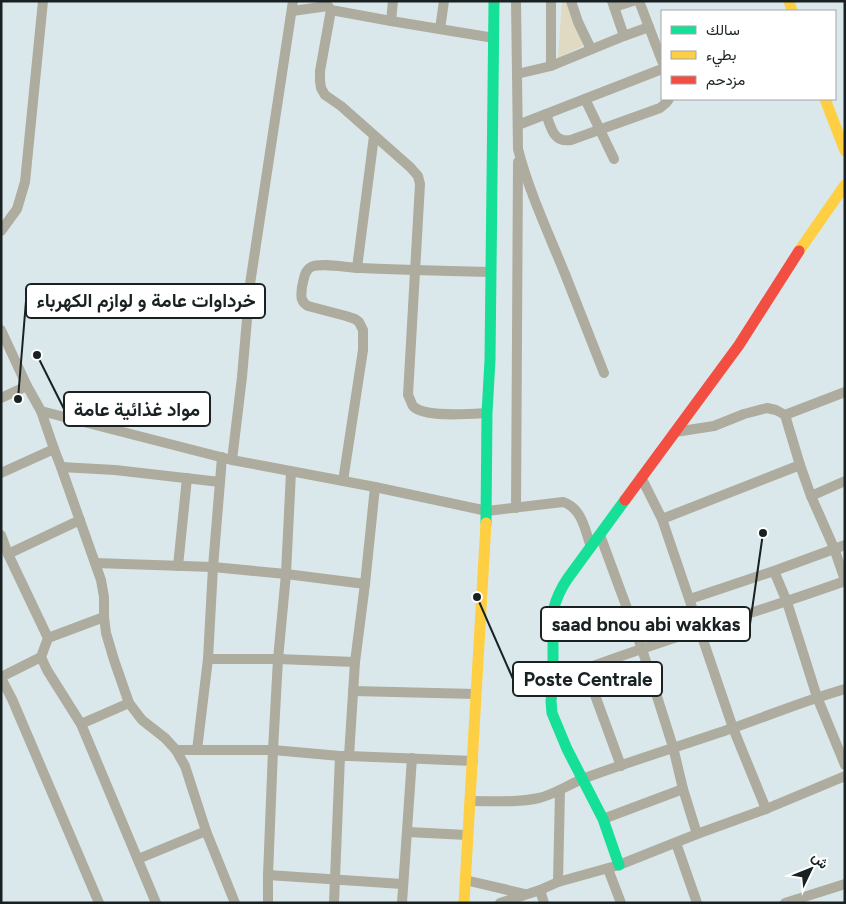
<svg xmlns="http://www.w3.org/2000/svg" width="846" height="904" viewBox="0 0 846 904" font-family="Figtree,Vazirmatn,sans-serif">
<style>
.green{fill:#dfdac1}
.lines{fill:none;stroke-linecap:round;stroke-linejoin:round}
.street{stroke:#adac9e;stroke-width:10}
.fast{stroke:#16e098;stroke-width:11}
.slow{stroke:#ffcf43;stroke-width:11}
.jam{stroke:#f24e42;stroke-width:11}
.leader{fill:none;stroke:#192123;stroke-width:2}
.callout-dot{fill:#192123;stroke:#fff;stroke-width:2}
.callout{fill:#fff;stroke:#192123;stroke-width:2}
.callout-label{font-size:19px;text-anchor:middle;font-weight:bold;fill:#192123}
</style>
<rect width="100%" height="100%" fill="#dbe8eb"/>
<path class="green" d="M562,1H568L586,44L558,58Z"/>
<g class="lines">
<g class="street">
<path d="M516,1L518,149C529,192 548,232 565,274C578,307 591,340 604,373"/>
<path d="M551,1V66"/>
<path d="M571,1L578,22L591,49"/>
<path d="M612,1L624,36"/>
<path d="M639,1L662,61"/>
<path d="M614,7L633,1"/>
<path d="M331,10L320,71V81L321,88L325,95L341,106L410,167L418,176L420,184L408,395C410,398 411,403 413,406C424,418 470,414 487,413"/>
<path d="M292,11L328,6L331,10L391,21L494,38"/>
<path d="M391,21L393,1"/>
<path d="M440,29L444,1"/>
<path d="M517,74L551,66L624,36L649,27"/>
<path d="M585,99L614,159"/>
<path d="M546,114C551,127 553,143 571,140L660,108L666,103L669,99"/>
<path d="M518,125L662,69"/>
<path d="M1,231L17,209L25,182L43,1"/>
<path d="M357,268L374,136"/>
<path d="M1,330L27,386L41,411L232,460L375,487L487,511L563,502C582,508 585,530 591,547"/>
<path d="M1,398L27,386"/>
<path d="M41,411L54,449L61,467L101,580L104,597V617L106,633L114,660L129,703L142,720L165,738L176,750L185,766L206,831L235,903"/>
<path d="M785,415L800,465L811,496L834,548L845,580"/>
<path d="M675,432L714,426L744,414L767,408L776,410L785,415L845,392"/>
<path d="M232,460L242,377L250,284L293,1"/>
<path d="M61,467L115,470L220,482L213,567L208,659L197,750"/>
<path d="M1,473L54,449"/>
<path d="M641,477L662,519L733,728L766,809"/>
<path d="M343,481L363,350V330L359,322L355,319L346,316L308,306C300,301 301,296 302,287C304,279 304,271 311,267C322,262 348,268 360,268C404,270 447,271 491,272"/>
<path d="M220,482L222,457"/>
<path d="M811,496L845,481"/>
<path d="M516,508L518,162"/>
<path d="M662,519L800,465"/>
<path d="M1,535L8,554L48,638L41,657L1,677"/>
<path d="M600,535L642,649L673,747L683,789L697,834"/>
<path d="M8,554L80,520"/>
<path d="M95,563L213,567L286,574L365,584"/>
<path d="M178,566L187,478"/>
<path d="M774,571L787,602L817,697L845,765"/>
<path d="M690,599L774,571L845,545"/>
<path d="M48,638L104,617"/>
<path d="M41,657L47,670L81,724L156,903"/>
<path d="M208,659H278L355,662"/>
<path d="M585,668L621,766"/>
<path d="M1,678L12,699L99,903"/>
<path d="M553,681C649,643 748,616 845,581"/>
<path d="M353,691L476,694"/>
<path d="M81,724L129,703"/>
<path d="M176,750H273L340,756H349L473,761"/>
<path d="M349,756L355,662L365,584L375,487"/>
<path d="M471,801C493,801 517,803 539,798C556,794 569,784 585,778C634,760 683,745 733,728C770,715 806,700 845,689"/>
<path d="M603,819L683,789"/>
<path d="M407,832L467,835"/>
<path d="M676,843L697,903"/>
<path d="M138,859L206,831"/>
<path d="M608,869L621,903"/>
<path d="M268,875L402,884"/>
<path d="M465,880L525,894"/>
<path d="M558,882L560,790"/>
<path d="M540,890L544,903"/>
<path d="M268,903V875L273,750L278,659L286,574L291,472"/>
<path d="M334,903L340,756"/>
<path d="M402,903L412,758"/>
<path d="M500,903L540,890L558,882L619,865L697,834L766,809L845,776"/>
<path d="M785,903L845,884"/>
</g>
<g class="fast">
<path d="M486,523L487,413L490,360L494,1"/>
<path d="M619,865L603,819L567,749L552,713L551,701L553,681V611C556,599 561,588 568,578L625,500"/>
</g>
<g class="slow">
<path d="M789,1L792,11"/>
<path d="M825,99L845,151"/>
<path d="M799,251L845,185"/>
<path d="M464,903L486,523"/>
</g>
<path class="jam" d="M625,500L739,345L799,251"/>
</g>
<path class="leader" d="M18 399L26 301M37 355L64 409M763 533L750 624M477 597L513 679"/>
<g class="callout-dot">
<circle cx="18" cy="399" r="5"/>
<circle cx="37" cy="355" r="5"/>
<circle cx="763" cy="533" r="5"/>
<circle cx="477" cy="597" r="5"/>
</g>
<g class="callout">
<rect x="26" y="284" width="239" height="34" rx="5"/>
<rect x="64" y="392" width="146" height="34" rx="5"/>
<rect x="541" y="607" width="209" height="34" rx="5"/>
<rect x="513" y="662" width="149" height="34" rx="5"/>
</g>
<g class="callout-label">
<text x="146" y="307">خرداوات عامة و لوازم الكهرباء</text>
<text x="137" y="416">مواد غذائية عامة</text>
<text x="646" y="631">saad bnou abi wakkas</text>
<text x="588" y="686">Poste Centrale</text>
</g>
<rect width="846" height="904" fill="none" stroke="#192123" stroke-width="5"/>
<rect x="661" y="10" width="175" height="90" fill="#ffffff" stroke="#a3a6a7"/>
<rect x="671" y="26" width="25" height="8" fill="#16e098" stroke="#a3a6a7"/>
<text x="706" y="35" font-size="15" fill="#192123">سالك</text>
<rect x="671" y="51" width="25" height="8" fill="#ffcf43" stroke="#a3a6a7"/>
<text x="706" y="60" font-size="15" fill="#192123">بطيء</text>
<rect x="671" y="76" width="25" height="8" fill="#f24e42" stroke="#a3a6a7"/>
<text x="706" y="85" font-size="15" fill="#192123">مزدحم</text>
<g transform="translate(811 869) rotate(47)" stroke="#ffffff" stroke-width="4" paint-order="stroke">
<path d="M0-4L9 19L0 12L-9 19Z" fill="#192123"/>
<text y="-8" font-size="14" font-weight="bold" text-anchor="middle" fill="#192123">ش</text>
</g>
</svg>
